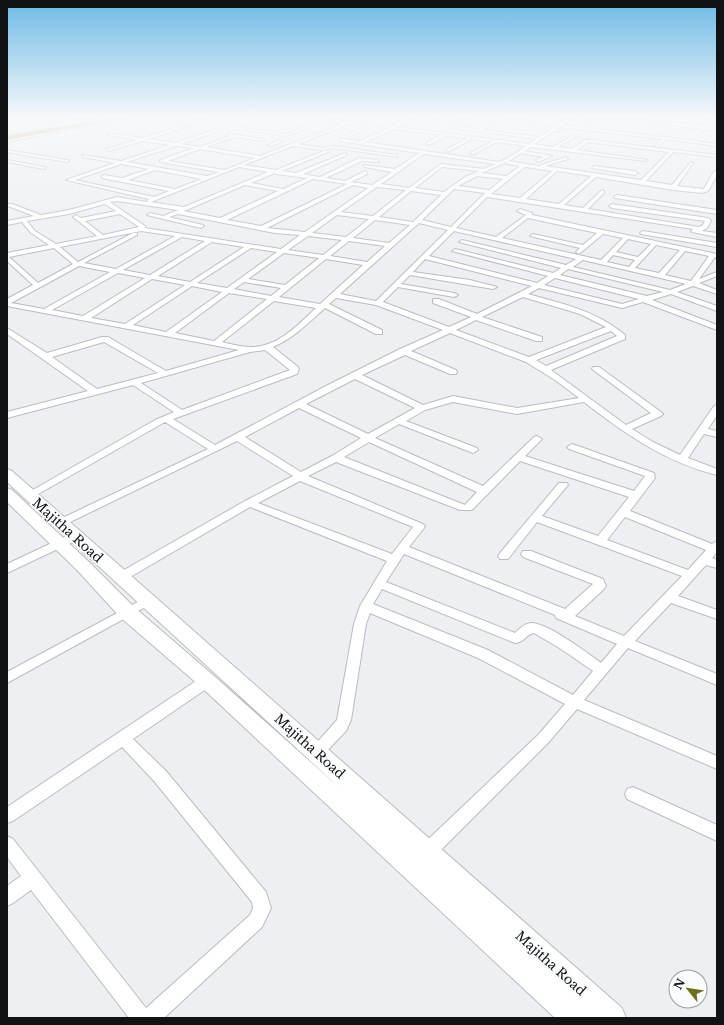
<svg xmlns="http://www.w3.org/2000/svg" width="724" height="1025" viewBox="0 0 724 1025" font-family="'Libre Baskerville',serif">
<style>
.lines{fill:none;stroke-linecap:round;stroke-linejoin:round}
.minor-casing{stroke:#babcbf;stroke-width:2}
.tertiary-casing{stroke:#babcbf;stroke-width:2}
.secondary-casing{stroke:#babcbf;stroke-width:2}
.trunk-casing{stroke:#cbcbcb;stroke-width:2}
.minor{fill:#fff;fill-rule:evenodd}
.tertiary{fill:#fff;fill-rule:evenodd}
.secondary{fill:#fff;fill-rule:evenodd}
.trunk{fill:#c2a85f;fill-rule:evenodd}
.labels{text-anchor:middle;stroke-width:4;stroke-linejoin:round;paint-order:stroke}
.near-street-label{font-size:13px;fill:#111213;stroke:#fbfcfe}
</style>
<rect width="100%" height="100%" fill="#edeff3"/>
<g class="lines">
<defs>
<g id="minor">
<path d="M316,118H329L391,126L410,118H415L396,127L529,144L536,139L454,128L456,127L476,129L499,118H504L482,130L539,137L550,130L505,118H512L552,128L566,118H571L562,125L576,127L589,118H594L581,127L594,129L609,118H626L705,126L713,118H717L709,127L717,128V130L707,129L703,132L701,131L703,129L614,118L599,129L717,144V146L666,139L657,147L655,146L662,139L558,127L557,129L559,131H554L534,144L553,147L573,135L575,137L558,147L572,149L585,140H591L717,155V157L673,152L646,181L672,185L691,162L693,163L677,186L704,189L714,171H717V175L708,191L702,193L673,190L596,177L564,205L583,208L602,190L604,191V193L588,209L699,227L703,225L705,221L612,208L609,206L612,204L708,218L711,220L708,227L702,231L717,233V237L692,232L691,231L693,229L487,197L456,228L496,237L526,215L517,211L520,209L532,213V215L717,254V258L715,257L699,279L717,272V276L699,283L717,290V294L693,286L677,292L717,306V311L671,294L652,300L717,325V330L643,302L622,308L539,288L528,294C563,304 597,311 625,335V339L551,370L626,425L651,413L592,369L593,367H599L661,412L663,414L661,416L632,429L653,442L680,455L714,406L717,405V415L708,429L717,431V437L704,434L688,458L717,469V475C667,463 625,434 584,402L517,414L453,402L425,410L406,421L477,448L478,450L473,453L399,424L375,438L483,486L534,437L537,436L542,439L525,456L634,491L645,476L569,449L567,447L572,444L575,445L654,473L655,478L630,511L712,544L717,541V552L712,558L717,560V568L706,565L678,596L717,610V619L671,603L635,641L717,674V685L628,648L584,700L717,756V769L577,709L548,743L431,860L425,862L419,860L417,854L419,848L538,735L565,704L478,658L370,613L366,624L351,720L346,731L322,756L317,758L312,756L309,752L312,748L337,720L354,624L360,606L387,561L250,507L125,580H117L115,577L117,574L245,501L293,476L237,441L64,525H56L54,523L56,521L208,449L165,422L33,497H25L24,495L155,420L174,412L133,385L7,418V412L88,391L7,334V328L47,353L102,337H108L166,371L239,350L7,306V299L33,285L7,261V253L49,245L31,233L22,222L7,225V221L34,216L8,206V204H12L41,215L69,210L117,197L147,202L149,199L66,180L115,163L84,157L82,155L121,161L170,145L143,141L108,151L106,149L137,140L109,135L107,133L143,138L201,120L219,122L220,124L201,122L149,139L175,143L212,131L214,133L181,144L200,147L230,136L227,135L229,134L262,139L264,141L235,137L206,147L260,156L345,123L329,121L286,136L247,130L245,128L286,134L323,120ZM351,123L368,126L347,135L349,137L373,126L389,128L360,141L341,139L339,141L419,153L395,169L363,165L365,167L392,172L372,185L351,182L367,174V172L365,171L345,181L326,178L362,161L379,162L377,160L359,158L320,177L303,174L347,155L345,153L296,173L282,171L328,152L326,150L276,170L244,165L293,146L321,150L333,148L398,157L396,155L333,146L321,148L298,144ZM395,129L442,135L426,143L428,145L447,136L467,138L446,150L448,152L472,139L492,142L470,153L472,155L497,142L526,146L508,158L499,162L365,142ZM588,142L669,152L641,180L545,166L568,159L566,157L539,166L509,161L521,153L544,157L536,160L538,162L552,156L525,151L531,147L646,161L648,160L577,150ZM176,146L194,148L160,160V162L219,172L207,176L127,162ZM200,149L255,158L225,170L168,161ZM424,154L495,164L484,169L441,164L409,188L381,184ZM504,163L520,166L506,176L482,173ZM121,164L149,169L122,178L104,175L102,176V178L169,191L154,197L75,180ZM239,167L268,172L184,207L151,202ZM442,167L479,171L465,177L444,192L415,188ZM525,167L552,171L520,198L491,194ZM155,170L202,179L175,189L128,180ZM557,171L591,176L559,204L526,199ZM275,173L276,174L307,178L283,189L251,183ZM477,176L503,179L489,190L458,186ZM313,179L347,184L261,226L227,220ZM245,185L278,191L220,218L184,211ZM353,185L368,188L305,232L267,228ZM377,187L406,190L373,216L341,212ZM454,189L485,193L451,227L422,220ZM411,191L441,195L413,222L379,217ZM117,201L178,210L163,216L150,213L147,215L201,228L204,226L203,225L169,217L178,214L275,233L300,235L281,249L145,228V226L110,202ZM105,204L116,211L81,218L76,215L73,217L97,236L56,244L35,231L27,221L69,214ZM120,214L139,227L103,235L85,221ZM337,215L369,219L346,237L312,233ZM528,218L597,233L583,245L533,234L530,236L580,248L576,252L579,254L603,234L623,238L601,260L502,238ZM375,220L410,225L389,243L353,238ZM419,223L448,230L376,301L340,294ZM141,231L175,236L116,269L84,263L137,235V233H133L78,262L60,247ZM454,231L576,259L566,265L462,240L459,242L561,268L553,273L455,249L452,251L548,276L537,283L429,256ZM308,236L342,240L323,255L288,250ZM182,237L205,241L150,275L123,270ZM628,239L651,244L638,257L616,252ZM349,241L385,246L367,262L330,256ZM212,242L244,247L190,282L158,276ZM656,245L680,250L659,273L635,268ZM54,248L73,264L38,283L9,257ZM251,248L277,252L227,288L197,283ZM685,251L709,256L691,281L665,275ZM284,253L319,258L285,285L248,279ZM613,255L635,260L629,267L607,262ZM326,259L363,265L320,304L279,297ZM425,259L532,286L477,314L439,299H433V303L471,317L449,327L383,302L398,287L454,297L458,295L454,293L401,284L410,275L493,289L497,287L470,280L413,272ZM583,260L686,284L670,290L573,267ZM79,266L110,272L44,309L11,303ZM568,269L663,292L647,296L560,275ZM118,273L145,278L83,316L52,310ZM555,278L639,299L622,304L544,285ZM152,279L185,285L125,324L91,318ZM244,282L281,288L271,296L234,289ZM192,286L222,292L166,332L133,325ZM229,293L267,299L214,341L175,333ZM523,297L580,314L606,327L529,357L456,330L476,320L536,341H542V337L482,317ZM336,298L376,305L443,330L400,349L326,386L215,445L173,419L297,374L299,369L298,367L273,347C294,338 308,323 325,308L376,334H382V330L329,304ZM274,301L316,308C298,325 277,348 250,347C241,347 231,344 222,342ZM611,331L617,336L546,366L536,360ZM450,333L526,362L555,380L579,398L517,408L453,396L423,405L362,375L405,355L450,374H456L457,372L456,370L411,351ZM104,342L158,373L97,389L52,357ZM265,350L290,370L182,410L141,383L250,352ZM355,379L415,408L368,434L306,404ZM299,408L361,438L332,456L301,472L245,437ZM369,442L477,492L465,505L344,457ZM520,461L629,497L598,536L542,516L568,485L567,483H559L500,553L498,556L500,559H508L537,522L682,576L624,636L575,616L604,589L606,586L603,579L531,551H523L521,554L523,557L593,584L565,609L409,547L424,528L425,526L423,524L308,476L336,462L460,510H472ZM300,481L413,527L392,554L258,503ZM625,517L706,550L688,570L607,540ZM404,554L555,615L556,618L617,644L601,663C586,652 548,623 531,623C524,624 520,628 515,633L386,582ZM382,589L515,643C524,643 526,634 534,633L561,649L593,671L573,695L488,650L373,604Z"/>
<path d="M466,118H471L451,128L448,127Z"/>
<path d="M436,119L439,120L428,125L425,124Z"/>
<path d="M279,140L283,141L272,146L268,145Z"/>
<path d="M7,150L67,160L69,161L67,162L7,152Z"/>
<path d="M7,160L44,167L46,168L44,169L8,162Z"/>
<path d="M594,166L635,171L638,173L635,175L592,168Z"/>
<path d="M617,195L717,210V214L615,198L614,197Z"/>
<path d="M643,231L717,243V247L641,234L640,233Z"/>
<path d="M75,532L79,533L81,536L79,539L7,573V564Z"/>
<path d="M147,597L151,598L153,601L151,604L7,683V672Z"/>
<path d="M207,676L212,677L214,681L212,685L133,739L166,771L266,892L271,908L262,927L164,1018H129L31,890L13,903L7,906V886L21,876L7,857V836L13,839L146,1008L250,915L253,908L252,902L154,781L122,747L13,821L7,823V807L202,677Z"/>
<path d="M633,787L717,825V841L627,799L625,794L627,789Z"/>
</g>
<g id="tertiary">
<path d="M94,118H107L51,128L48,126Z"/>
<path d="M117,118H128L102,124L99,122Z"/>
<path d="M62,128L65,130L64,131L7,142V138Z"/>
</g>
<path id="secondary" d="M7,469L12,471L622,1008L626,1018H555L200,686L120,617L77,570L7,502V488L12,490L89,562L134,607L214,676L342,790L7,482Z"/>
<path id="trunk" d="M108,118H122L119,120L7,140V136Z"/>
</defs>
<use href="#minor" class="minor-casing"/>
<use href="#tertiary" class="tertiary-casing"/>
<use href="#secondary" class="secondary-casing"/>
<use href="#trunk" class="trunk-casing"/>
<use href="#minor" class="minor"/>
<use href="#tertiary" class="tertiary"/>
<use href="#secondary" class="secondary"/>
<use href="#trunk" class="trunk"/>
</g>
<linearGradient id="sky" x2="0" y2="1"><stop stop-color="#6dbae5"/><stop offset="0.45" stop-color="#f7f8fa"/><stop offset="1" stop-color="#f7f8fa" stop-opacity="0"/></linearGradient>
<rect width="724" height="261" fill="url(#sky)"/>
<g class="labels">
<g class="near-street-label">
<text transform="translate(68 530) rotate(42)" y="5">Majitha Road</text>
<text transform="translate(310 746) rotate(42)" y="5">Majitha Road</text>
<text transform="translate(551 963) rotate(42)" y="5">Majitha Road</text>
</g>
</g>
<rect width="724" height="1025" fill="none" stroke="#111213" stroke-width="16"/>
<g transform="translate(688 989) rotate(300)"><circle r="19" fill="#fbfcfe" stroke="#9d9ea0"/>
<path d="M0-3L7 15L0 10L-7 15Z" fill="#6d7218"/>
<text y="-6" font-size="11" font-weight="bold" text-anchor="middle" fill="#111213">N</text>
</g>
</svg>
